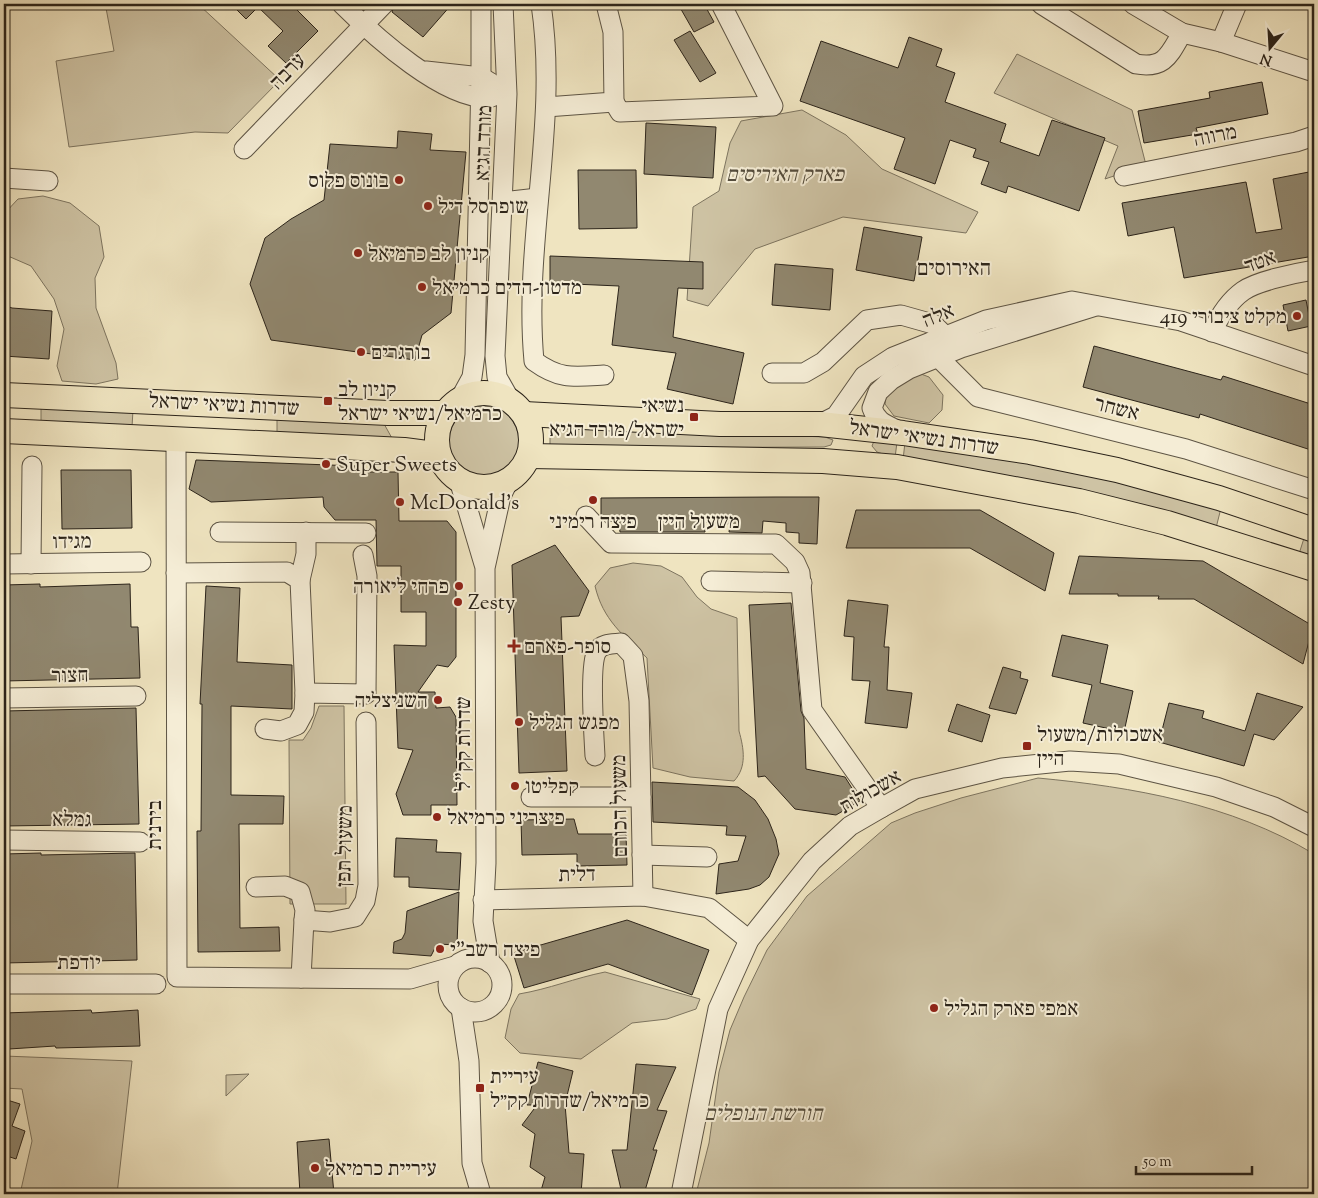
<svg xmlns="http://www.w3.org/2000/svg" width="1318" height="1198" viewBox="0 0 1318 1198" font-family="'Sorts Mill Goudy','Frank Ruhl Libre',serif">
<style>
.green{fill:#cec3a4;stroke:#7d745f}
.building{fill:#918870;stroke:#2c241a}
.lines{fill:none;stroke-linecap:round;stroke-linejoin:round}
.minor-casing{stroke:#5d5444;stroke-width:21}
.major-casing{stroke:#2c241a;stroke-width:26}
.minor{stroke:#f5edd6;stroke-width:19}
.major{stroke:#efe4c0;stroke-width:24}
.poi-dot{fill:#8f2418;stroke:#f5edd6;stroke-width:2}
.labels{text-anchor:middle;stroke-width:4;stroke-linejoin:round;paint-order:stroke}
.street-label{font-size:21px;fill:#2c241a;stroke:#f5edd6}
.park-label{font-size:21px;font-style:italic;fill:#544c3c;stroke:#f5edd6}
.poi-label{font-size:21px;fill:#2c241a;stroke:#f5edd6;text-anchor:start}
.neighbourhood-label{font-size:22px;fill:#2c241a;stroke:#f5edd6}
</style>
<rect width="100%" height="100%" fill="#efe4c0"/>
<filter id="stains"><feTurbulence type="fractalNoise" baseFrequency=".004" numOctaves="4"/><feColorMatrix values="0 0 0 0 .2 0 0 0 0 .09 0 0 0 0 .02 0 0 0 .5 -.17"/></filter>
<radialGradient id="worn" r=".72"><stop offset=".6" stop-color="#630" stop-opacity="0"/><stop offset="1" stop-color="#630" stop-opacity=".3"/></radialGradient>
<g class="green">
<path d="M91,4H198L280,80L228,133L195,132L69,147L56,61L114,51L106,8Z"/>
<path d="M1017,54L1132,110L1146,165L1105,179L1118,146L994,93Z"/>
<path d="M802,110L846,135L882,169L978,212L966,233L843,217L755,249L708,306L687,300L693,207L719,191L730,143L741,121Z"/>
<path d="M43,196L70,203L99,226L104,257L95,278L96,308L116,363L118,379L96,384L62,381L57,366L64,329L54,299L31,266L8,256L4,247V214L18,199Z"/>
<path d="M913,371L929,377L943,395L942,410L929,423L894,416L885,404L887,389Z"/>
<circle cx="484" cy="441" r="35"/>
<path d="M41,407L133,410L132,427L41,424Z"/>
<path d="M277,417L383,422L393,440L277,433Z"/>
<path d="M550,426L825,437L833,440L831,445L824,447L550,448Z"/>
<path d="M874,441L897,442L895,458L877,452L872,446Z"/>
<path d="M905,442L1054,467L1221,508L1216,528L903,460Z"/>
<path d="M1305,535L1314,539V560L1299,554Z"/>
<path d="M633,563L661,566L682,577L697,597L711,609L737,618L739,731C744,749 747,767 734,781L690,777L653,768L647,658C623,635 603,620 595,586L610,568Z"/>
<path d="M319,706H344L346,904H290L289,740H303L311,728Z"/>
<path d="M1038,778C1133,787 1231,804 1314,854V1194H696L709,1143L719,1072L730,1030L744,997L767,950L807,896L891,823L915,813L961,798Z"/>
<path d="M605,972L700,999L696,1009L667,1019L632,1023L581,1059L520,1053L505,1038L511,1009L519,994C549,989 575,978 605,972Z"/>
<path d="M4,1056L132,1061L117,1194H20L32,1141L22,1089L4,1088Z"/>
<path d="M249,1074L226,1096V1075Z"/>
</g>
<g class="building">
<path d="M231,4H291L318,31L286,63L268,46L283,31L258,7L246,19Z"/>
<path d="M395,4H452L423,37L392,12Z"/>
<path d="M678,4H704L714,22L694,32Z"/>
<path d="M690,31L716,73L700,82L674,40Z"/>
<path d="M909,37L942,49L936,66L955,73L945,102L1006,124L1000,142L1039,156L1052,120L1105,138L1079,211L1008,186L1006,193L981,184L989,162L973,157L976,149L950,140L935,184L894,169L905,138L800,101L821,41L898,68Z"/>
<path d="M1262,82L1268,114L1196,128L1198,134L1144,143L1138,111L1210,98L1209,92Z"/>
<path d="M646,123L716,127L713,178L644,174Z"/>
<path d="M398,131L432,134L430,150L466,152L451,313L422,335L415,360L271,340L250,284L265,238L291,219L324,200L330,144L397,148Z"/>
<path d="M578,170H636L637,228L579,229Z"/>
<path d="M1314,171V256L1184,278L1174,227L1128,236L1122,203L1246,182L1256,233L1282,229L1273,179Z"/>
<path d="M864,227L922,237L914,281L856,270Z"/>
<path d="M550,256L703,262V289L678,288L673,337L744,353L733,404L667,389L676,353L612,345L619,286L550,283Z"/>
<path d="M775,264L833,269L830,310L772,305Z"/>
<path d="M1306,300L1311,326L1288,331L1283,305Z"/>
<path d="M4,305L12,308L52,311L49,359L4,356Z"/>
<path d="M1094,346L1221,380L1223,376L1314,405V451L1200,414L1199,418L1083,387Z"/>
<path d="M196,460L356,466L357,472H398L399,521H447L456,532V657L448,667L437,665L418,692H435L436,708L450,707L456,717L457,805H431V815H403L396,794L413,750L398,748L394,645L426,646V612H401V566H377L376,520H335L324,507L323,497L211,502L189,489Z"/>
<path d="M61,470H131L132,528L62,529Z"/>
<path d="M776,497H819L817,544L799,543V533L786,532V523L763,521L762,533L729,532L730,524L705,522V532H620L619,522L606,521L601,516V498Z"/>
<path d="M856,510H980L1054,553L1045,591L970,548H846Z"/>
<path d="M555,545L589,591L579,616L561,617L567,771L519,773L512,565Z"/>
<path d="M1079,556L1203,561L1313,626L1303,664L1194,599H1158L1159,596H1118V594H1069Z"/>
<path d="M40,584V587L130,584L131,627H138L140,678L4,681V585Z"/>
<path d="M206,586L240,588L237,662L292,665V709L231,706V795L284,796L283,824H239L240,928L279,927L280,951L198,952L197,831H201L202,704H200Z"/>
<path d="M848,600L888,605L884,647H889L887,690L912,693L907,728L865,723L870,681L852,680L854,637L844,636Z"/>
<path d="M791,603L801,711L804,718L806,769L845,777L860,801L836,815L795,809L765,776L758,777L749,605Z"/>
<path d="M1062,635L1108,645L1100,683L1133,691L1124,732L1083,723L1092,685L1052,676Z"/>
<path d="M1003,667L1021,672L1020,678L1028,680L1016,714L989,708Z"/>
<path d="M1257,693L1303,707L1274,740L1254,734L1244,766L1159,742L1169,703L1204,711L1202,718L1245,731Z"/>
<path d="M957,704L990,715L982,742L948,731Z"/>
<path d="M136,708L139,824L4,826V711Z"/>
<path d="M652,782L738,787L755,800L768,819L776,839L779,854L769,877L760,885L749,889L716,894L719,864L738,861L746,836L726,835L727,826L653,822Z"/>
<path d="M574,819L578,834H626L627,865L577,866V854L522,855L521,820Z"/>
<path d="M396,838L437,840L436,852L461,853L459,890L409,887V877H394Z"/>
<path d="M41,853V855L135,853L137,960L4,963V854Z"/>
<path d="M459,892L457,945L437,944L431,956L393,953L394,942L402,939L405,933L407,911Z"/>
<path d="M627,920L709,950L692,995L608,964L524,988L513,953Z"/>
<path d="M91,1010L92,1013L138,1010L140,1046L56,1048L55,1046L9,1049V1045H4V1013Z"/>
<path d="M538,1062L573,1071L565,1104L569,1153L584,1154L581,1194H540L545,1177L530,1167L535,1134L522,1125L537,1105H527Z"/>
<path d="M636,1064L676,1067L657,1110L667,1111L653,1150H657L644,1194H622L612,1150H627Z"/>
<path d="M4,1099L20,1104L12,1126L25,1131L16,1159L4,1155Z"/>
<path d="M329,1139L334,1194H300L297,1142Z"/>
</g>
<g class="lines">
<defs>
<g id="minor">
<path d="M342,4C372,34 448,104 492,97"/>
<path d="M503,4L507,94L495,356L497,377L510,400"/>
<path d="M541,4C559,123 523,242 534,361C560,380 574,377 604,375"/>
<path d="M1041,4L1136,64C1165,69 1169,55 1182,33"/>
<path d="M1133,4L1182,33L1221,42L1314,72"/>
<path d="M1221,42L1237,4"/>
<path d="M426,71L481,77L491,83"/>
<path d="M614,102L620,112L773,106L721,4"/>
<path d="M546,107L614,102L613,32L606,4"/>
<path d="M244,149L384,4"/>
<path d="M1124,176L1296,142L1314,136"/>
<path d="M4,178L48,181"/>
<path d="M503,202L538,198"/>
<path d="M1212,332C1219,317 1229,301 1243,291C1257,281 1296,273 1314,270"/>
<path d="M931,342L937,356L978,397L1186,449L1314,490"/>
<path d="M772,373H804L823,362L867,320L901,315L933,324L945,336"/>
<path d="M460,399L472,377L475,355L481,77V4"/>
<path d="M820,424L836,416L864,376L893,357L986,320L1072,301L1181,321L1314,366"/>
<path d="M897,430C885,424 877,422 872,408L878,392L891,380L909,369L961,348L1096,306"/>
<path d="M176,439L177,977L410,979L455,966"/>
<path d="M459,480L484,564"/>
<path d="M586,516L611,543L776,544L795,562L800,573L812,710L881,808"/>
<path d="M220,532L366,533"/>
<path d="M4,564L141,562"/>
<path d="M31,564L32,466"/>
<path d="M176,573L287,572L300,580L305,693"/>
<path d="M300,580L306,554V532"/>
<path d="M711,581L802,583"/>
<path d="M4,698L136,696"/>
<path d="M265,729L281,731L297,725L304,712L305,693L366,694L367,576L363,555"/>
<path d="M595,756C594,737 589,664 597,651C602,643 613,644 621,643L633,656L639,701L643,896"/>
<path d="M531,797H641"/>
<path d="M4,840L140,842"/>
<path d="M642,855L707,857"/>
<path d="M256,887L285,886L300,892L305,910L304,920"/>
<path d="M483,900L643,896L709,908L749,940"/>
<circle cx="475" cy="985" r="27"/>
<path d="M490,963L483,921L486,863L485,568L501,496L508,482"/>
<path d="M301,978L304,920L330,922L355,917L365,901L368,885L366,722"/>
<path d="M4,984H156"/>
<path d="M461,1008L469,1061L472,1163L481,1194"/>
<path d="M681,1194L718,1009L749,940L812,861L850,826L881,808L915,789L1002,768L1070,761L1119,764L1216,787L1274,807L1314,827"/>
</g>
<g id="major">
<circle cx="484" cy="440" r="47"/>
<path d="M4,395L388,413H445"/>
<path d="M524,414L720,424H820L903,433L1030,452L1117,470L1219,498L1314,530"/>
<path d="M4,431L404,450L427,453L440,458"/>
<path d="M529,456L823,461L897,467L1079,501L1167,523L1314,569"/>
</g>
</defs>
<use href="#minor" class="minor-casing"/>
<use href="#major" class="major-casing"/>
<use href="#minor" class="minor"/>
<use href="#major" class="major"/>
</g>
<g class="poi-dot">
<circle cx="399" cy="180" r="5"/>
<circle cx="428" cy="206" r="5"/>
<circle cx="358" cy="253" r="5"/>
<circle cx="422" cy="287" r="5"/>
<circle cx="1297" cy="316" r="5"/>
<circle cx="361" cy="352" r="5"/>
<rect x="323" y="396" width="10" height="10" rx="2.5"/>
<rect x="689" y="412" width="10" height="10" rx="2.5"/>
<circle cx="326" cy="464" r="5"/>
<circle cx="593" cy="500" r="5"/>
<circle cx="400" cy="502" r="5"/>
<circle cx="459" cy="586" r="5"/>
<circle cx="458" cy="602" r="5"/>
<path d="M511.5 638.5h5v5h5v5h-5v5h-5v-5h-5v-5h5z"/>
<circle cx="438" cy="700" r="5"/>
<circle cx="519" cy="722" r="5"/>
<rect x="1022" y="741" width="10" height="10" rx="2.5"/>
<circle cx="515" cy="786" r="5"/>
<circle cx="437" cy="817" r="5"/>
<circle cx="440" cy="949" r="5"/>
<circle cx="934" cy="1008" r="5"/>
<rect x="475" y="1083" width="10" height="10" rx="2.5"/>
<circle cx="315" cy="1168" r="5"/>
</g>
<g class="labels">
<g class="street-label">
<text transform="translate(287 71) rotate(-46)" y="7">ערבה</text>
<text transform="translate(1215 135) rotate(-11)" y="7">מרווה</text>
<text transform="translate(483 143) rotate(-88)" y="7">מורד הגיא</text>
<text transform="translate(1260 261) rotate(-20)" y="7">אטד</text>
<text transform="translate(938 315) rotate(-22)" y="7">אלה</text>
<text transform="translate(224 404) rotate(3)" y="7">שדרות נשיאי ישראל</text>
<text transform="translate(1117 408) rotate(14)" y="7">אשחר</text>
<text transform="translate(924 437) rotate(8)" y="7">שדרות נשיאי ישראל</text>
<text x="699" y="528">משעול היין</text>
<text transform="translate(72 541) rotate(-1)" y="7">מגידו</text>
<text transform="translate(70 675) rotate(-1)" y="7">חצור</text>
<text transform="translate(463 744) rotate(-90)" y="7">שדרות קק"ל</text>
<text transform="translate(870 791) rotate(-30)" y="7">אשכולות</text>
<text transform="translate(619 806) rotate(-91)" y="7">משעול הכורם</text>
<text transform="translate(72 819) rotate(1)" y="7">גמלא</text>
<text transform="translate(154 825) rotate(-90)" y="7">בירנית</text>
<text transform="translate(344 846) rotate(-89)" y="7">משעול תפן</text>
<text transform="translate(577 874) rotate(-1)" y="7">דלית</text>
<text x="79" y="969">יודפת</text>
</g>
<g class="park-label">
<text x="785" y="181">פארק האיריסים</text>
<text x="763" y="1120">חורשת הנופלים</text>
</g>
<g class="poi-label">
<text x="389" y="187" text-anchor="end">בונוס פלוס</text>
<text x="438" y="213">שופרסל דיל</text>
<text x="368" y="260">קניון לב כרמיאל</text>
<text x="432" y="294">מדטון-הדים כרמיאל</text>
<text x="1287" y="323" text-anchor="end">מקלט ציבורי 419</text>
<text x="371" y="359">בורגרים</text>
<text x="338" y="396">קניון לב<tspan x="338" dy="24">כרמיאל/נשיאי ישראל</tspan></text>
<text x="684" y="412" text-anchor="end">נשיאי<tspan x="684" dy="24">ישראל/מורד הגיא</tspan></text>
<text x="336" y="471">Super Sweets</text>
<text x="410" y="509">McDonald's</text>
<text x="593" y="528" text-anchor="middle">פיצה רימיני</text>
<text x="449" y="593" text-anchor="end">פרחי ליאורה</text>
<text x="468" y="609">Zesty</text>
<text x="524" y="653">סופר-פארם</text>
<text x="428" y="707" text-anchor="end">השניצליה</text>
<text x="529" y="729">מפגש הגליל</text>
<text x="1037" y="741">אשכולות/משעול<tspan x="1037" dy="24">היין</tspan></text>
<text x="525" y="793">קפליטו</text>
<text x="447" y="824">פיצריני כרמיאל</text>
<text x="450" y="956">פיצה רשב"י</text>
<text x="944" y="1015">אמפי פארק הגליל</text>
<text x="490" y="1083">עיריית<tspan x="490" dy="24">כרמיאל/שדרות קק״ל</tspan></text>
<text x="325" y="1175">עיריית כרמיאל</text>
</g>
<g class="neighbourhood-label">
<text x="954" y="275">האירוסים</text>
</g>
</g>
<rect width="1318" height="1198" fill="none" stroke="#efe4c0" stroke-width="20"/>
<rect x="5" y="5" width="1308" height="1188" fill="none" stroke="#2c241a" stroke-width="2.5"/>
<rect x="10" y="10" width="1298" height="1178" fill="none" stroke="#2c241a"/>
<g transform="translate(1270 48) rotate(198)" stroke="#f5edd6" stroke-width="4" paint-order="stroke">
<path d="M0-4L9 19L0 12L-9 19Z" fill="#2c241a"/>
<text y="-8" font-size="14" font-weight="bold" text-anchor="middle" fill="#2c241a">N</text>
</g>
<path d="M1136 1166v8h116v-8" fill="none" stroke="#2c241a" stroke-width="2.5"/>
<text x="1143" y="1166" font-size="15" fill="#2c241a" stroke="#f5edd6" stroke-width="4" paint-order="stroke">50 m</text>
<rect width="100%" height="100%" filter="url(#stains)"/>
<rect width="100%" height="100%" fill="url(#worn)"/>
</svg>
